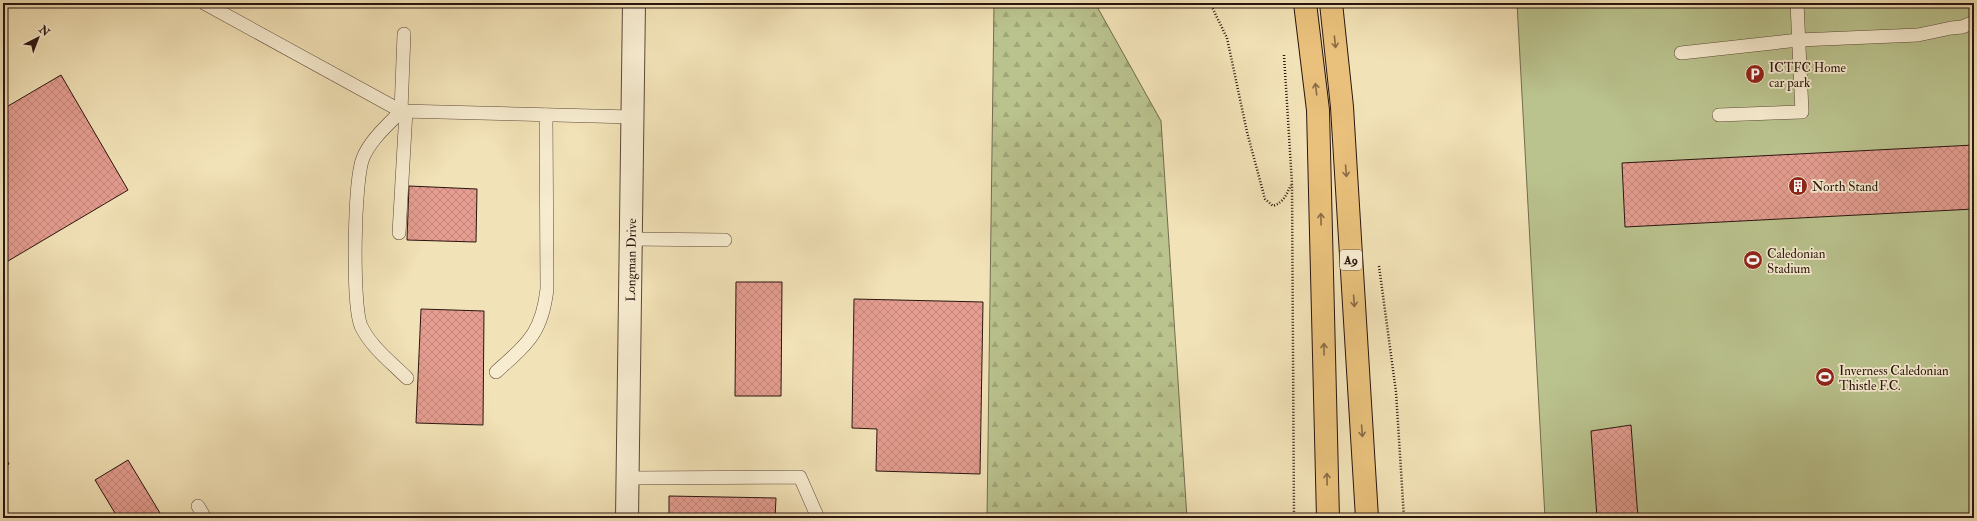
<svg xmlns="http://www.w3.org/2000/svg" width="1977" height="521" viewBox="0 0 1977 521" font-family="'IM FELL Double Pica',serif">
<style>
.forest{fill:url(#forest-firs);stroke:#726c4e}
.park{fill:#bac38e;stroke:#726c4e}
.building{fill:url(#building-cross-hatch);stroke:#2a150e}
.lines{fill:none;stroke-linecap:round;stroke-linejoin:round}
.lane-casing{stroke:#5c4838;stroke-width:14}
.street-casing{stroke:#5c4838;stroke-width:24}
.highway-casing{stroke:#2a150e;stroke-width:24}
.path{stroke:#2a150e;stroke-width:2.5;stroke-dasharray:1 2;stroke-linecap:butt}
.lane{stroke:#f7ecd0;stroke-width:13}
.street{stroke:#f7ecd0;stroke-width:22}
.highway{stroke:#e9c17c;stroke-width:22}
.oneway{stroke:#8a6b45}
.labels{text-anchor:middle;stroke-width:3.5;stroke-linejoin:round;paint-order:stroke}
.shield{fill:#f7ecd0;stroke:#685648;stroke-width:1}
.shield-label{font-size:12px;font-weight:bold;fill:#2a150e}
.poi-label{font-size:13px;fill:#2a150e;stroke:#f7ecd0;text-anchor:start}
.street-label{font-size:13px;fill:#2a150e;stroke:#f7ecd0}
</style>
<defs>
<pattern id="forest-firs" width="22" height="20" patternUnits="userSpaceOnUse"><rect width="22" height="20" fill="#bac38e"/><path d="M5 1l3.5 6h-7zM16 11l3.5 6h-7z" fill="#a0a779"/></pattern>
<pattern id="building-cross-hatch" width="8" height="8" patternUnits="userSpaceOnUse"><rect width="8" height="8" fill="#e49d90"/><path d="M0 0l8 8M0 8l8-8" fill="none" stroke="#c4867b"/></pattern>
</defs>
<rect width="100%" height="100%" fill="#f2e2b7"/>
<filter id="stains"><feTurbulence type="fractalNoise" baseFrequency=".005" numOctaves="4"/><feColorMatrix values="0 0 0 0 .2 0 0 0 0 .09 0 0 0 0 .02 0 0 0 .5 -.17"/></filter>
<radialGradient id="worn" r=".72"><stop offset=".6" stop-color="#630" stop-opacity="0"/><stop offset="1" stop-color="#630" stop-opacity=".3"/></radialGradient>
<path class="forest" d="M994,3H1095L1161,121L1187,518H987Z"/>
<path class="park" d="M1517,3H1974V518H1545Z"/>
<g class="building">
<path d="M61,75L128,190L3,264V109Z"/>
<path d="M1974,145V209L1625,227L1622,163Z"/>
<path d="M409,186L477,189L476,242L407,240Z"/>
<path d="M736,282H782L781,396H735Z"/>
<path d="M854,299L983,302L980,474L876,471L877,429L852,428Z"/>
<path d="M421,309L484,311L483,425L416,423Z"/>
<path d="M1631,425L1638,518H1597L1591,431Z"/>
<path d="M3,453L9,464L3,468Z"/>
<path d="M128,460L163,518H118L95,480Z"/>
<path d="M669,496L776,498L775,518H669Z"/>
</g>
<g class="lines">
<defs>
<g id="lane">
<path d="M204,3L401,111L632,117"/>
<path d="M404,34L401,111C388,125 370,140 363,158C354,180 352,304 361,326C370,346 392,363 407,378"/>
<path d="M1681,53L1799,40L1918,35L1951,28L1962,27L1974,22"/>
<path d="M1719,115L1802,112L1797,3"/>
<path d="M399,233L406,111"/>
<path d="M630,239L725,240"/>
<path d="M496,372C528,343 542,333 547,289L546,115"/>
<path d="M628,478L800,477L818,518"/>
<path d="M198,506L205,518"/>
</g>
<g id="street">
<path id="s1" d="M627,518L634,3"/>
</g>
<g id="highway">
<path d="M1305,3L1318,110L1328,518"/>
<path d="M1331,3L1342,107L1367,518"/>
</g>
</defs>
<use href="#lane" class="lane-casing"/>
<use href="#street" class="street-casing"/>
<use href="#highway" class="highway-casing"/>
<g class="path">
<path d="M1210,3L1227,38L1247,132L1265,199L1273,206C1284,202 1286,195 1291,185"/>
<path d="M1284,55L1292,184L1294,518"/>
<path d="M1379,266L1396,392L1404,518"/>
</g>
<use href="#lane" class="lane"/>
<use href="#street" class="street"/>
<use href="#highway" class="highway"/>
</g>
<defs><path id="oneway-shaft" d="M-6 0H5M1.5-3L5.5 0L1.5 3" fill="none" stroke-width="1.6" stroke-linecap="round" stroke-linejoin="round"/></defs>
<g class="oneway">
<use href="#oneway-shaft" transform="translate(1335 42) rotate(84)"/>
<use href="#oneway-shaft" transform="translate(1316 89) rotate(-97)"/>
<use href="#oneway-shaft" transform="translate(1346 171) rotate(86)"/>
<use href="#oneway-shaft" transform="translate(1321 219) rotate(-91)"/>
<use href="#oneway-shaft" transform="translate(1354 301) rotate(86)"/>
<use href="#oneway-shaft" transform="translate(1324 349) rotate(-91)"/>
<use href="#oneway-shaft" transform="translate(1362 431) rotate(86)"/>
<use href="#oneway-shaft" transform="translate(1327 479) rotate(-91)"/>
</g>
<defs>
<symbol id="parking-disc" viewBox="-11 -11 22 22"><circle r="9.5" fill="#8f2418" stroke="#f7ecd0"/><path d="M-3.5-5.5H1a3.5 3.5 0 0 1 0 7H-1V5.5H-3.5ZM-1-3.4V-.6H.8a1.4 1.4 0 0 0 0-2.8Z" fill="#fff"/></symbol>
<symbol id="building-disc" viewBox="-11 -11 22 22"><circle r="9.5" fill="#8f2418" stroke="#f7ecd0"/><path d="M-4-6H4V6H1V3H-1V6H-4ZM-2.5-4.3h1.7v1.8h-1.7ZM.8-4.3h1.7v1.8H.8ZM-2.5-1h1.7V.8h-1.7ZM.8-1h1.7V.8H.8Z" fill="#fff"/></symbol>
<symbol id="stadium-disc" viewBox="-11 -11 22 22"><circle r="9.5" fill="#8f2418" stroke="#f7ecd0"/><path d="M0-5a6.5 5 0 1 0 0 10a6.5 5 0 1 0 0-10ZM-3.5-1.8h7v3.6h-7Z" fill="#fff"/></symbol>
</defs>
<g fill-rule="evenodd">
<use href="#parking-disc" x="1744" y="63" width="22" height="22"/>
<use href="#building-disc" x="1787" y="175" width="22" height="22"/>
<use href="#stadium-disc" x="1742" y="249" width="22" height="22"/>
<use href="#stadium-disc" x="1814" y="366" width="22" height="22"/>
</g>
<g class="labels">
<rect class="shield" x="1340" y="250" width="22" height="20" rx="3"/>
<g class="shield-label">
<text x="1351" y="264">A9</text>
</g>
<g class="poi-label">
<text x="1769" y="72">ICTFC Home<tspan x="1769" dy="15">car park</tspan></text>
<text x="1812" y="191">North Stand</text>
<text x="1767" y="258">Caledonian<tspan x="1767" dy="15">Stadium</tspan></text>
<text x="1839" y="375">Inverness Caledonian<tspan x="1839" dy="15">Thistle F.C.</tspan></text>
</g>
<g class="street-label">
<text dy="5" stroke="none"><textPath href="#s1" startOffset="258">Longman Drive</textPath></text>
</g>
</g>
<rect width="1977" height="521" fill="none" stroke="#f2e2b7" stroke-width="16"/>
<rect x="4" y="4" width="1969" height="513" fill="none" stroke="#2a150e" stroke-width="2"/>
<rect x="8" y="8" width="1961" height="505" fill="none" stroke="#2a150e"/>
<g transform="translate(38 38) rotate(42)" stroke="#f7ecd0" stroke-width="3" paint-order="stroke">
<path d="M0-3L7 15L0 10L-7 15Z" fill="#2a150e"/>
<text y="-6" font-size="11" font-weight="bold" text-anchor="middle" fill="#2a150e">N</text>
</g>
<rect width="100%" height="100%" filter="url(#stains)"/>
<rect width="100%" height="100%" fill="url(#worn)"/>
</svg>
